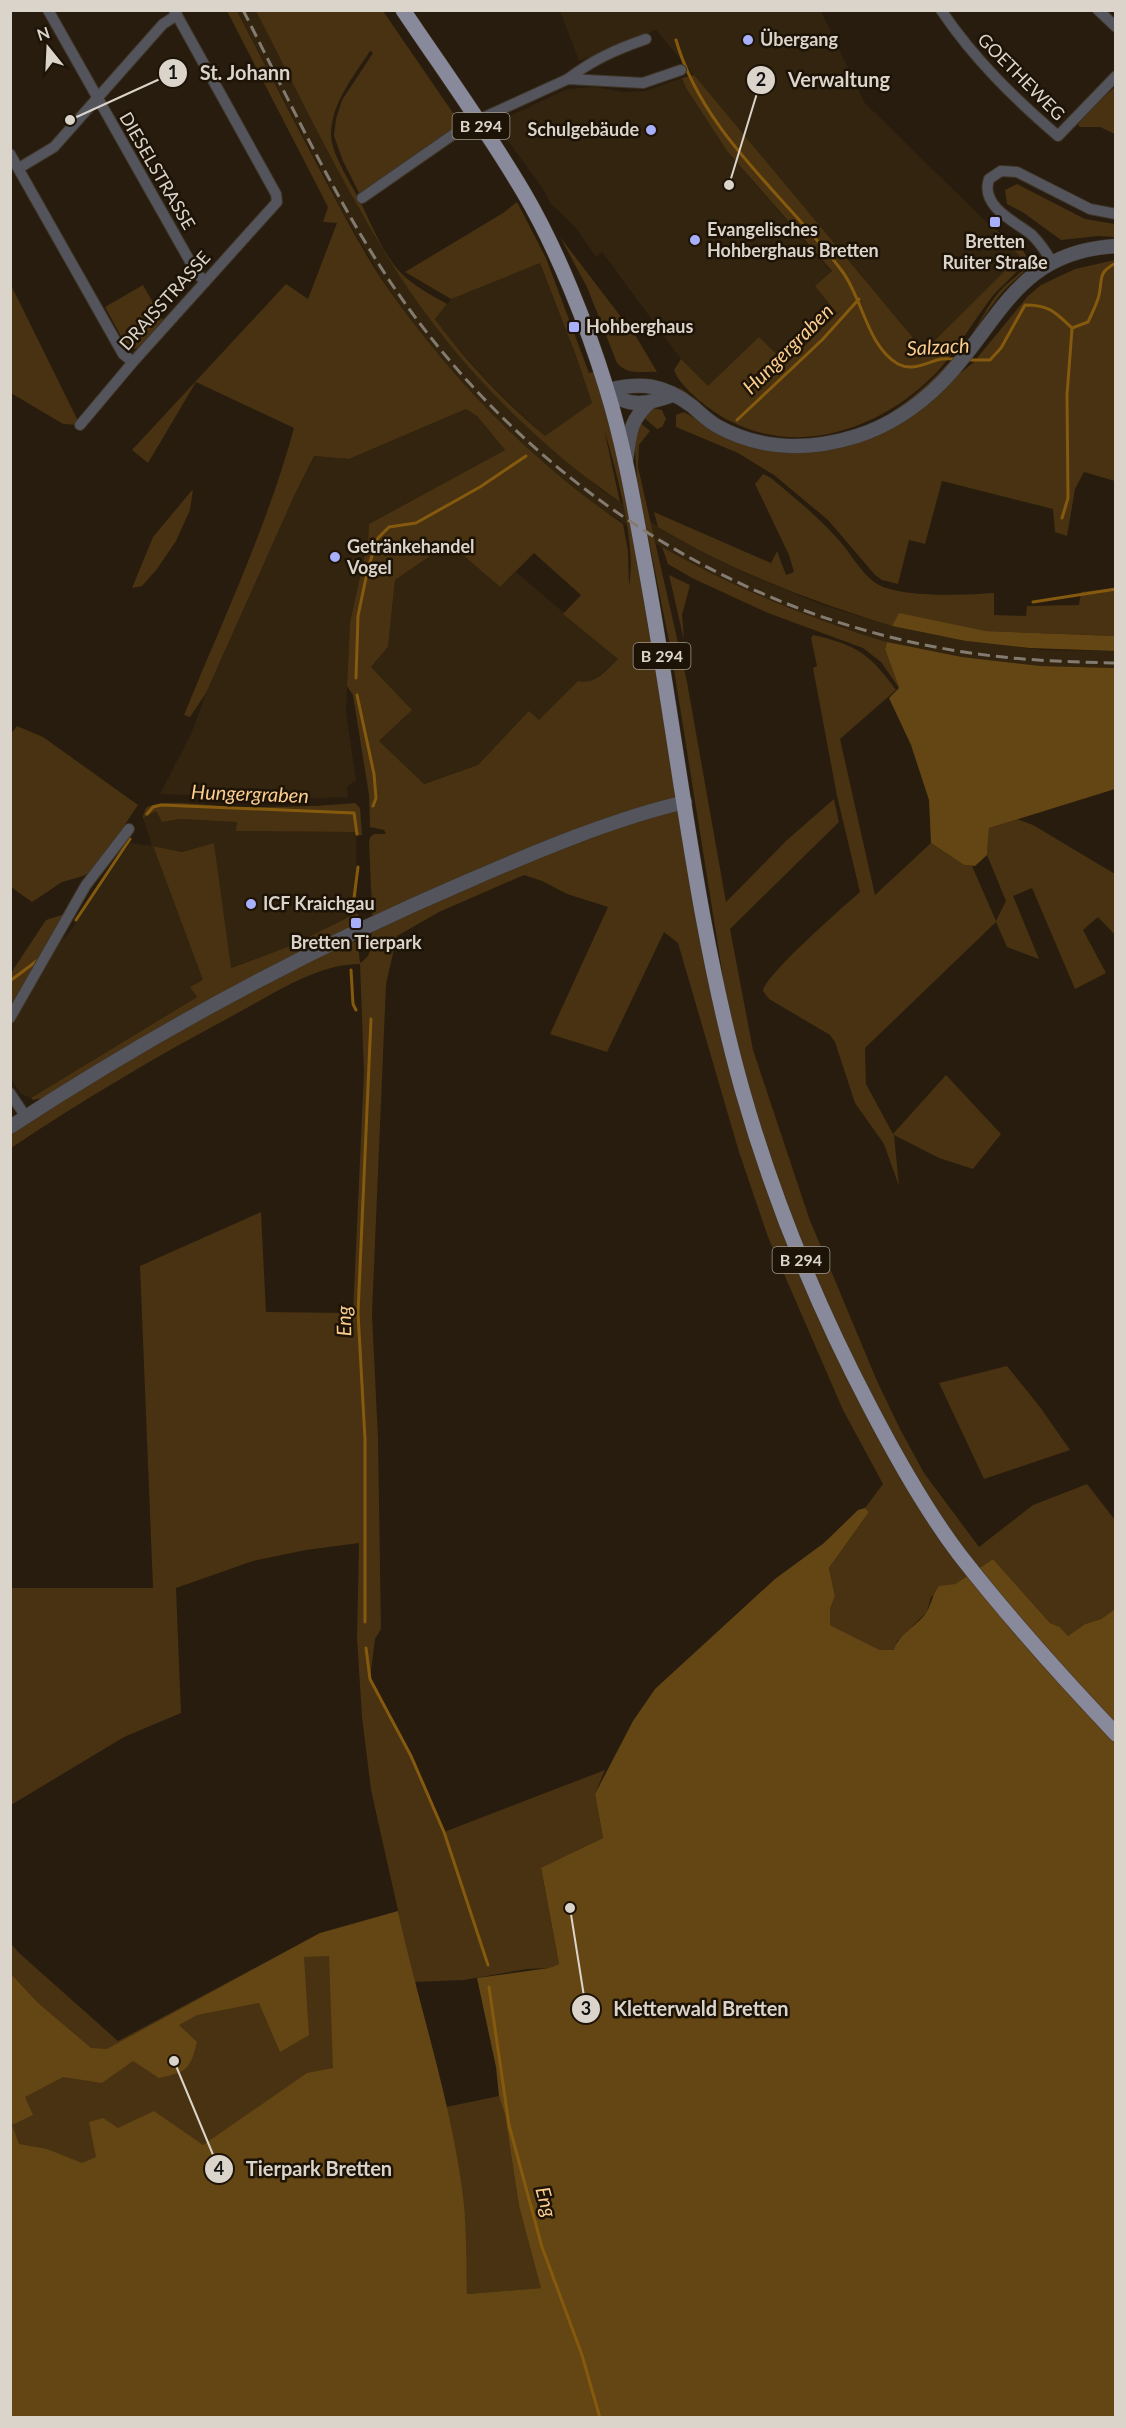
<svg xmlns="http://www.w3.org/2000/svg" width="1126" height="2428" viewBox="0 0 1126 2428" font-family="Lato,sans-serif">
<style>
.built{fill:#32240f}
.green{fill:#483211;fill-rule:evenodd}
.forest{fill:#644514;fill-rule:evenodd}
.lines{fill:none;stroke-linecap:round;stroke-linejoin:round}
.stream{stroke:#855a0e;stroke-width:3}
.minor-casing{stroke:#403628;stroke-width:12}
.tertiary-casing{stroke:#403628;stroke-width:15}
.primary-casing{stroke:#403628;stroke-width:16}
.minor{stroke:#53545c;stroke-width:10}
.tertiary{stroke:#53545c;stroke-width:14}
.primary{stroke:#888a9b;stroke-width:15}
.rail{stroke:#847b70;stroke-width:3;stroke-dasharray:12 6;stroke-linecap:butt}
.poi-dot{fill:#a8b0fc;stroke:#1d1306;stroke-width:2}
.labels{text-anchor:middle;stroke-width:5;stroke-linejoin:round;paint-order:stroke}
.shield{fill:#1d1306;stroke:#a29a90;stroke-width:1.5}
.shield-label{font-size:16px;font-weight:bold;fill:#dbd4cb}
.poi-label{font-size:18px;font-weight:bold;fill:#dbd4cb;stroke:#1d1306;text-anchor:start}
.street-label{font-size:18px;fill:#dbd4cb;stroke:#1d1306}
.water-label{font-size:20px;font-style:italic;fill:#fbcd8f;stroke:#1d1306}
.leader{fill:none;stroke:#dbd4cb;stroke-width:2}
.callout-dot{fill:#dbd4cb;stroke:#1d1306;stroke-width:2}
.mark-label{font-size:18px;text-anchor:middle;font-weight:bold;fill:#111}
.callout-label{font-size:20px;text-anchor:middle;font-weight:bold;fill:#dbd4cb;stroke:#1d1306;stroke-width:5;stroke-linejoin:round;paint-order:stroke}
</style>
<rect width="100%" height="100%" fill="#271c0e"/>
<g class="built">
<path d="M237,11H256L358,207L400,276L450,344L503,403L554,450L603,491L673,536L745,573L820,604L892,626L966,641L1043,650L1115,651V668L1041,666L962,657L887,642L814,619L738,587L675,556L594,504L542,463L491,414L436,354L386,285L344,214Z"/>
<path d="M560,11H821L864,102L1021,256L924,351L656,30L579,61Z"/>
<path d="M682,78L686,88L727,151L854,298L734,413L681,359L602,252L596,257L576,228L551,204L543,189L495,123L567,89L595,87L622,92L645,91Z"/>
<path d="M540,263L576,356L592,403L545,437L492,386L451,341L435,319L453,297Z"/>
<path d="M466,409L477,416L505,450L369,524L368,541L350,622L346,712L356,781L347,786L348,797L295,799L160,794L193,730L206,693L295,494L314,456L349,459Z"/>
<path d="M449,543L500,587L516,572L618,659L594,681L586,683L578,681L539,721L529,712L478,765L423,784L379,741L411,710L371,667L388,647L395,580Z"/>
<path d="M156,811L162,822L179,819L237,822V831L356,832L357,913L290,946L230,968L214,843L182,852L153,846L204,981L197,997L31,1098L21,1094L11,1079V1018L51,950L69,933L130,843L152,846L143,818Z"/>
</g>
<g class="green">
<path d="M227,11H237C265,65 293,119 321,172C342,211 362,251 387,287C452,380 530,460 623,524L628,551L629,586C637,545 616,470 604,429L620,502C534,443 456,363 399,275C345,191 302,100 256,11H383L462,126L360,195L343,161L334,136L336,119L342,100L373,53L370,51C354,76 332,102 331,134C331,154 351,183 360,201C372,225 382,253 401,273C414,286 431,295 447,304L435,319C466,362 505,402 545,436L592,403L576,356L540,263L451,299L405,272L503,213L517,202L546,258L589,373L600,370L607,390L664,704L692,896L739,1077L671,651L637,481L634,433L638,421L650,431L639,445L638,467L687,682L726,902L787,840L834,799L839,822L730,929L753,1050L809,1218L877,1381L900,1429L924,1473L979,1547L1033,1505L1087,1484L1115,1520V1609L1101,1619L1085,1624L1068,1636L1060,1627L1050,1623L993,1559L955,1584L931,1597L927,1612L897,1641L895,1650H880L830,1625V1609L835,1596L829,1568L869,1512L865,1508L883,1484L843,1410L768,1237L739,1152L678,943L664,932L607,1052L550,1034L608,907L567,894L542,881L524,875L439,912L397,936L386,984L372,1314L378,1438L381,1629L375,1639L370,1679L411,1756L444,1832L605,1770L595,1794L603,1838L541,1869L559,1964L549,1968L527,1969L464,1980L414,1982L371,1790L362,1717L357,1638L359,1543L306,1550L253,1561L176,1588L181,1713L124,1737L11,1805V1588H153L140,1266L261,1212L266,1312L353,1313L364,1072L360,964C316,964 272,995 234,1015C157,1056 83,1100 11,1148V1133L217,1007L350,940L358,943L360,963C376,953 367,946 373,930L369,843L370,837L374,834H386L384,830L370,827L369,795L353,695L347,686L350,622L368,541L369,524L505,450L477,416L466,409L349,459L314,456L295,494L206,693L190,717L184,715C223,619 267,527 294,428L196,382L148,463L132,450L286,284L308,299L337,223L323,222L328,207ZM449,543L500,587L534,553L581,595L563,614L618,659C605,671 596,685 578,681L539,720L529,711L478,765L424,784L379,741L412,710L371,667L388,647L395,580Z"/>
<path d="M694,75L924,351L1020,256L992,228L1021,246L1026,256C1020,273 1002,284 991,298C972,323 958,349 937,372C884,427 802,458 730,421C712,412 680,388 674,370L681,359L708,386L759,337L786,364L844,307L837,313L815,286L832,271L727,151L686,88L682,78Z"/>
<path d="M1115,87V134L1100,127H1080L1078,125L1084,116Z"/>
<path d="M1017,184L1085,219L1115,224V237L1099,236L1061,240L1024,213L1007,204L1005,190Z"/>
<path d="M560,237L637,338L657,372C642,371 628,376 617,363L587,287Z"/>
<path d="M1115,260V481L1084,472L1075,489L1067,536L1055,532L1053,509L942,481L925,544L909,540L898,584L882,580L875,575L828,520L774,475L738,453L676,427V415L684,412L728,438L840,447L947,383L973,363L1028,296L1041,285L1075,269Z"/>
<path d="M1029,264L1031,266C1021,275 1010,283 1001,294C976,325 958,360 929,388C856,455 746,467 678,387C689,392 699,405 709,413C720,421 733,428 746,432C836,465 917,407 969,338C980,323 987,306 999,292C1008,282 1020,274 1029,264Z"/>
<path d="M10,283L80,425L63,424L11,393Z"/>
<path d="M143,285L163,320L138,348L131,350L127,347L105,307Z"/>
<path d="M653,408L662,410L666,419L662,427L657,429L642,416Z"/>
<path d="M763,474L771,478C794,497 816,515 836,537C850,551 861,575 879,585C906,598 964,595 994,593V615L1026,616L1027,606L1079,605L1081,592L1115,588V636L986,631L900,614L892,626C811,601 731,571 658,527L654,512L771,563L777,551L786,575L794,572L789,555L755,484Z"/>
<path d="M193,489L190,510L176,541L157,569L142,586L132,588L153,537Z"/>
<path d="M662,547C736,589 806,617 887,642L885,649L899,688L881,662L863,648L768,613L692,578L668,564Z"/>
<path d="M669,575L690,585L682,615L684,640Z"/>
<path d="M813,635C857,645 870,654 896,690L840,739L875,895L931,843L964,865L972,866L996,921L1006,901L987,855L989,828L1017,819L1033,825L1115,874V935L1098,917L1083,930L1106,973L1075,989L1032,888L1013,896L1039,959L1007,947L996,922L865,1048L866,1084L893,1134L946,1075L1001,1134L973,1169L939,1158L894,1135L899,1186L884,1144L855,1103L835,1042L830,1035L769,999L763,991C765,975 843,907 860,892L837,796L813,668L817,666L811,638Z"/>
<path d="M17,726L43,737L138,805L95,869L83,876L62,882L32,902L11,887L10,735Z"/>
<path d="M355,803L360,808L362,835L356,836L355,832L236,831L237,822L180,819L162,822L156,811L143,818V816L146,808C164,797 211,807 234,807C274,807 315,807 355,803Z"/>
<path d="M214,843L231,968L290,946L357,913L360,917L353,925L202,1004L48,1097L33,1100L31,1098L197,997L190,987L203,980L153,846L182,852Z"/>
<path d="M65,914L11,1018V973L46,920Z"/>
<path d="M1007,1366L1040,1407L1070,1450L984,1479L939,1383Z"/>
<path d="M320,1933L322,1937H338V2073L191,2163L11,2183L10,1942L18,1952L118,2041Z"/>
<path d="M499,2096L505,2115L519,2206L542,2288L467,2294L462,2189L446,2107Z"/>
</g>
<g class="forest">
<path d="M899,613L986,631L1115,636V651L1030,648L966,641L892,626Z"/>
<path d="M887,642L962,657L1041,666L1115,668V789L989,828L987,855L975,866L964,865L931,843L929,800L911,745L889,698L899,688L885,649Z"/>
<path d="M865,1508L869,1512L829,1568L835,1596L830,1609V1625L880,1650H894C899,1633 916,1627 926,1613C931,1606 932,1595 939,1586L955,1584L993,1559L1050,1623L1060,1627L1068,1636L1085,1624L1101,1619L1115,1609V2417H11L10,1973L38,2003L91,2048L107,2049L320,1933L398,1911C418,2003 449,2094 462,2188C467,2223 466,2259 467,2294L541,2288L519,2206L505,2115L499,2096L496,2067L477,1978L549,1968L559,1964L541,1868L603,1838L595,1794L633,1721L655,1689L775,1579L824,1543L858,1510ZM329,1956L333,2068L307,2073L203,2145L154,2111L118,2128L103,2118L89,2122L96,2157L82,2163L47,2149L19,2144L12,2125L33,2115L25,2097L63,2077L102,2083L133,2061L159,2078C187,2072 190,2070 197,2042L179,2025L197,2015L259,2003L280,2052L309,2035L304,1957Z"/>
</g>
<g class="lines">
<g class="stream">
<path d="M676,40C703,134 786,196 842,271C863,299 867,346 898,364C911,371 924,364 937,360C943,358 949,359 955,359"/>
<path d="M968,360H990L1001,348L1025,305C1050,305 1055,312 1072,328L1088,322C1092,313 1097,304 1099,295C1103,278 1097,273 1116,263"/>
<path d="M737,420L822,340L859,299"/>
<path d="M1062,518L1068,498L1067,395L1072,329"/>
<path d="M1033,602L1116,589"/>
<path d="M356,678L358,616L368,568L378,538L389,527L416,523L480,487L526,456"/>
<path d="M357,695L374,774L376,798L373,806"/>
<path d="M147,814L153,807L161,805L354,813L357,834"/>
<path d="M352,914L358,867"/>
<path d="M76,920L130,839"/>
<path d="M351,970L353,1004L356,1010"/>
<path d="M10,981L38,960"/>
<path d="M365,1622V1439L358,1313L371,1019"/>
<path d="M366,1648L370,1679L411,1756L444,1832L488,1965"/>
<path d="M489,1987L509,2125L542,2247L582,2355L600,2418"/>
</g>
<defs>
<g id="minor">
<path d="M48,10L196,272L205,282"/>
<path d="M941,10C974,59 1014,98 1058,136L1116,76"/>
<path d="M1098,10L1116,27"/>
<path d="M568,79C592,60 617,49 646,39"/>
<path d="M10,154L123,354L133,362"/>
<path d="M19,168L54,147L163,24L177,15"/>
<path d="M988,183L989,179L1001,171L1017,172L1090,209L1116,214"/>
<path d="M988,183C983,208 1016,222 1032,235C1040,243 1046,252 1052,262"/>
<path d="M362,198L467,125L568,79L643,83L681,70"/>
<path d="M80,425L133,362L277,202L276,194L174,10"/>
<path d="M10,1018L86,885L129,829"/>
<path d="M10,1093L26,1117"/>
</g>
<g id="tertiary">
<path d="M607,390C642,382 663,384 692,406C700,413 708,421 717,426C762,451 809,451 857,436C888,426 918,406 941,383C1001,322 1015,252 1116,246"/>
<path d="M607,390C628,409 648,404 673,395"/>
<path d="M626,461C630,434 629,421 650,402"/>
<path d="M10,1127C155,1032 309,949 468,881C537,851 613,819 685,802"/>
</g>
<path id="primary" d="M403,10C444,71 487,130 524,193C557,249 587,325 606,387C623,441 633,498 643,554C677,732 693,914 742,1089C773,1199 817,1306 870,1407C896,1457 925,1509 959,1554C1008,1617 1061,1676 1116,1734"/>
</defs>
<use href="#minor" class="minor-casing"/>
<use href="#tertiary" class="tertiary-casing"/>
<use href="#primary" class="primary-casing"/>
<use href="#minor" class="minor"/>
<use href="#tertiary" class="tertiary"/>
<use href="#primary" class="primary"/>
<path class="rail" d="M243,10C290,102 334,197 391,283C522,478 730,616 964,652C1014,660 1065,662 1116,663"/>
</g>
<g class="poi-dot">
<circle cx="748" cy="40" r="6"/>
<circle cx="651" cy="130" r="6"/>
<rect x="989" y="216" width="12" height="12" rx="3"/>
<circle cx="695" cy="240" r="6"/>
<rect x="568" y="321" width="12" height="12" rx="3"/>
<circle cx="335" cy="557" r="6"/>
<circle cx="251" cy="904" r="6"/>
<rect x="350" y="917" width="12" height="12" rx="3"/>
</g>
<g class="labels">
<g class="shield">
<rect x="452.5" y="113" width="57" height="26" rx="4.5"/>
<rect x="633.5" y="643" width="57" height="26" rx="4.5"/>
<rect x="772.5" y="1247" width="57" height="26" rx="4.5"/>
</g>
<g class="shield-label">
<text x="481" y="132">B 294</text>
<text x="662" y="662">B 294</text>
<text x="801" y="1266">B 294</text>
</g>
<g class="poi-label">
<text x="760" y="46">Übergang</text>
<text x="639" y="136" text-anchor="end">Schulgebäude</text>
<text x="707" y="236">Evangelisches<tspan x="707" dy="21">Hohberghaus Bretten</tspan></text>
<text x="995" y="248" text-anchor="middle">Bretten<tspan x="995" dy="21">Ruiter Straße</tspan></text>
<text x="586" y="333">Hohberghaus</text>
<text x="347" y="553">Getränkehandel<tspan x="347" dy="21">Vogel</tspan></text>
<text x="263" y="910">ICF Kraichgau</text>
<text x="356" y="949" text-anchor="middle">Bretten Tierpark</text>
</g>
<g class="street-label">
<text transform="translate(1021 77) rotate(45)" y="6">GOETHEWEG</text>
<text transform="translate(157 171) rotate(60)" y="6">DIESELSTRASSE</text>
<text transform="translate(165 301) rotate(-48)" y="6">DRAISSTRASSE</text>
</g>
<g class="water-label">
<text transform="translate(938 347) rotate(-3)" y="7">Salzach</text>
<text transform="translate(788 349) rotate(-45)" y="7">Hungergraben</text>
<text transform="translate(250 794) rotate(2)" y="7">Hungergraben</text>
<text transform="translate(344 1321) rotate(-91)" y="7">Eng</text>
<text transform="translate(546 2202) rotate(75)" y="7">Eng</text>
</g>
</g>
<path class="leader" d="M70 120L173 73M729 185L761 80M570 1908L586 2009M174 2061L219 2169"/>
<g class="callout-dot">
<circle cx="70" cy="120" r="6"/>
<circle cx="729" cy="185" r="6"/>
<circle cx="570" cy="1908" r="6"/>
<circle cx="174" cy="2061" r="6"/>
<circle cx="173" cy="73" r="15"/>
<circle cx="761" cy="80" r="15"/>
<circle cx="586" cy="2009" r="15"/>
<circle cx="219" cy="2169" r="15"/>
</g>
<g class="mark-label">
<text x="173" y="79">1</text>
<text x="761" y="86">2</text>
<text x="586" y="2015">3</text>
<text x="219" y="2175">4</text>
</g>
<g class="callout-label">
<text x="245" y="80">St. Johann</text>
<text x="839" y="87">Verwaltung</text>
<text x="701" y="2016">Kletterwald Bretten</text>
<text x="319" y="2176">Tierpark Bretten</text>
</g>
<rect width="1126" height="2428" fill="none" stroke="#dbd4cb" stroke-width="24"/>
<g transform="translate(48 48) rotate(342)" stroke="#1d1306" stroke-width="4.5" paint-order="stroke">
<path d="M0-4.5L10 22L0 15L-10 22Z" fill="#dbd4cb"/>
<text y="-9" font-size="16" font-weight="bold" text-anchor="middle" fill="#dbd4cb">N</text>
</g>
</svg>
